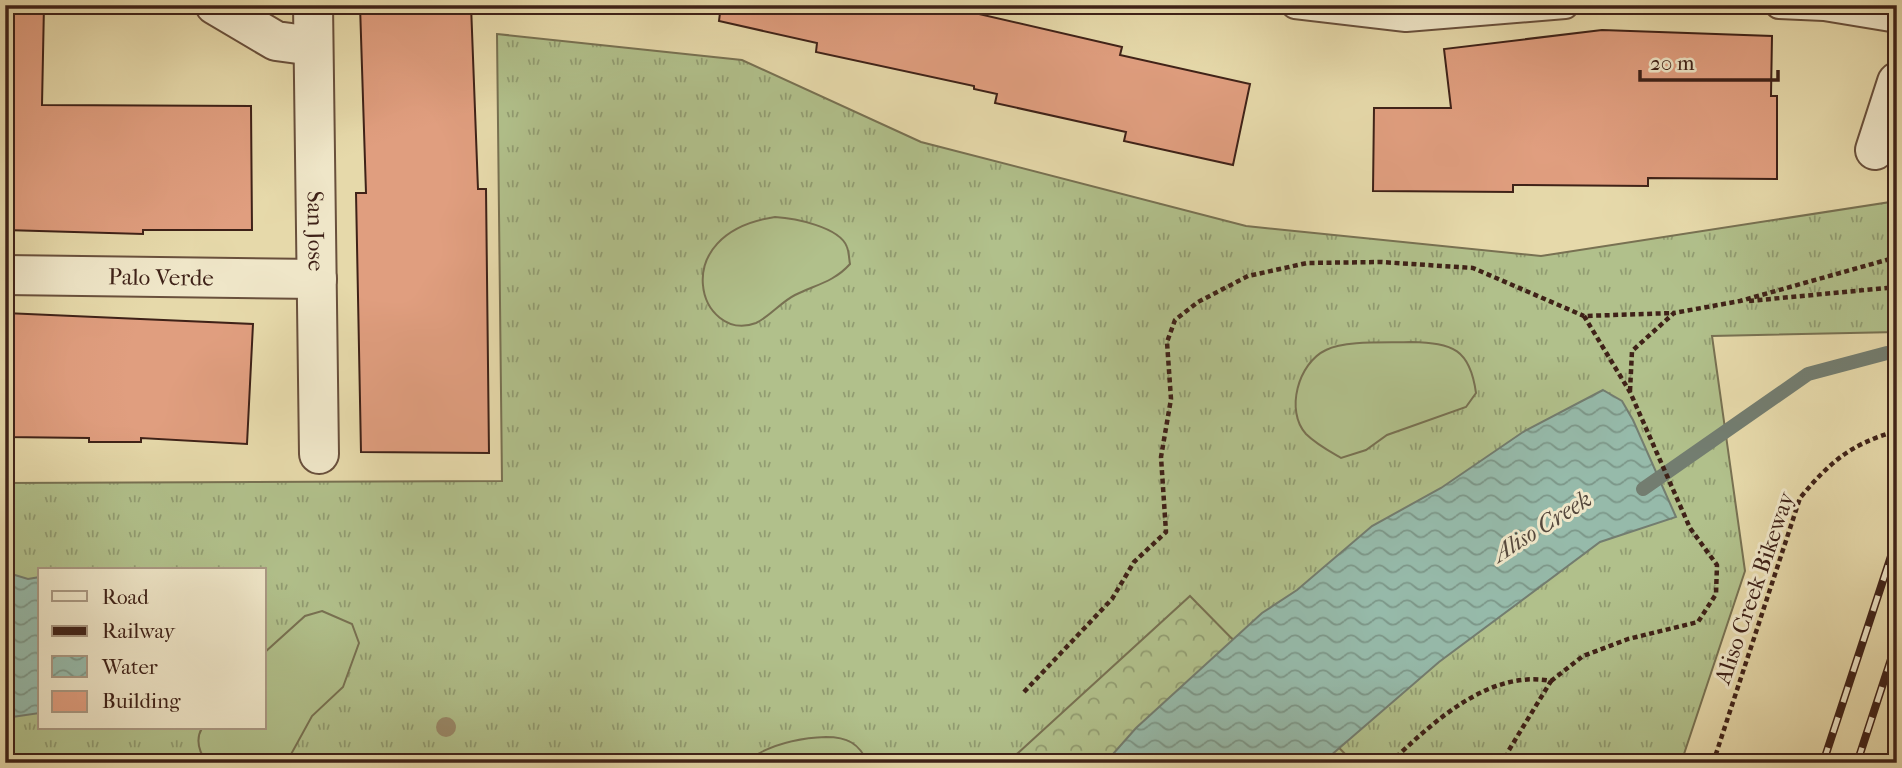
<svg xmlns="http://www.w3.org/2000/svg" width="1902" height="768" viewBox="0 0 1902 768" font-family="'IM FELL French Canon',serif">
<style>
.grass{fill:url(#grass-tufts);stroke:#787152;stroke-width:2;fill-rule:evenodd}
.forest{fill:url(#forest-crowns);stroke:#787152;stroke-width:2}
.pitch{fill:#b1c08b;stroke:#787152;stroke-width:2}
.water{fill:url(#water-waves);stroke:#737d70;stroke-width:2}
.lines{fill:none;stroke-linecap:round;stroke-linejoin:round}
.stream{stroke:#737d70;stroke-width:14}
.building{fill:#e09e7f;stroke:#3f2218;stroke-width:2}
.service-casing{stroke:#69503c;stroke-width:30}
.minor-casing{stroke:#69503c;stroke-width:42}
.path{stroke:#3f2218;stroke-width:4.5;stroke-dasharray:5 3.5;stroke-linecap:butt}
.service{stroke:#efe6c8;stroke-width:26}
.minor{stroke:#efe6c8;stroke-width:38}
.rail-casing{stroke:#3f2218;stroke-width:8}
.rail{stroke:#efe6c8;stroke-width:5;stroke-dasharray:16;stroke-linecap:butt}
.tree{fill:#9a8a6a}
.labels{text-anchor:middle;stroke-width:6;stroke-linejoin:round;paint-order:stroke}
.street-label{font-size:23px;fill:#3f2218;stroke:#efe6c8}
.water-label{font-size:24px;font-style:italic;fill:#55483c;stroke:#efe6c8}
</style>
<defs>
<pattern id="grass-tufts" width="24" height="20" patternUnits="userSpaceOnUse" patternTransform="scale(1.75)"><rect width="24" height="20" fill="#b1c08b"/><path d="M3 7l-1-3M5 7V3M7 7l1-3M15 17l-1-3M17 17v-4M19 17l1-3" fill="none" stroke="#919c71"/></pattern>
<pattern id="forest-crowns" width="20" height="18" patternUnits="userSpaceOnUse" patternTransform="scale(1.75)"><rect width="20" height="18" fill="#b1c08b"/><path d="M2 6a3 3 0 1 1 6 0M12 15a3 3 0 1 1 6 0" fill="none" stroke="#919c71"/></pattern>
<pattern id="water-waves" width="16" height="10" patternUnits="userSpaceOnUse" patternTransform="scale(1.75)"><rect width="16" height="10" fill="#96baaa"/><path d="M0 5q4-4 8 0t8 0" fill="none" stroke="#7c9789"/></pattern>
</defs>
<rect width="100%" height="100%" fill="#e6d9aa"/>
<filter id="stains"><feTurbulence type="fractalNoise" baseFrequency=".00286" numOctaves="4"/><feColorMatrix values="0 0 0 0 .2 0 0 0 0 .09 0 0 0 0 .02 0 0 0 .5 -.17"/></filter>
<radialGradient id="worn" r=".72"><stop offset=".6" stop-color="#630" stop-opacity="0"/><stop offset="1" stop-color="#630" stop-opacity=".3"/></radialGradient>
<path class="grass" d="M497,34L742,60L921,142L1246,226L1541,256L1897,201V332L1712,336L1745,571L1681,763H5V483L502,481ZM40,570H264V728H40Z"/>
<path class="forest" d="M1190,596L1354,763H1007Z"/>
<g class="pitch">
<path d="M775,217C794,218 840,227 847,247C849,252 849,259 850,264C834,282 815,285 795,295C781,302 769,317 756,323C700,344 664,234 775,217Z"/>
<path d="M1411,342C1453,343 1470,349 1476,393L1466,407L1387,435L1366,450L1341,458C1329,451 1316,444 1306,434C1285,411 1298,363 1326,350C1346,340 1388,343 1411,342Z"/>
<path d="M322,611L352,624L359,643L343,687L312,716L289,758L285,763H207C199,752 195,740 202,728H264V653L305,616Z"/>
<path d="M826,737C847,737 859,743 868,763H743C768,745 795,738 826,737Z"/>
</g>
<g class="water">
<path d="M1603,390L1622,401L1633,420L1676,517L1600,542L1439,662L1322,763H1105L1136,728L1262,613L1297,590L1372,526L1441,488L1523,432Z"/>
<path d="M5,572L28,579L40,577V713L5,718Z"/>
</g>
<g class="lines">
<path class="stream" d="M1643,489L1808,374L1887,353L1897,354"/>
</g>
<g class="building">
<path d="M5,5H44L42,105L251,106L252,230H143V234L5,230Z"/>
<path d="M360,5H471L478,189H486L489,453L361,452L356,193H366Z"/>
<path d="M721,5H940L1122,47L1120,55L1250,84L1233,165L1124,141L1126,132L995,103L997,94L974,89V86L816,52L817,43L719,21Z"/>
<path d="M1602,30L1772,36L1771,96H1777V179L1648,178V186L1513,185V192L1373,191L1374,108H1451L1444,49Z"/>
<path d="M5,313L253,324L247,444L141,438V442H89V438L5,437Z"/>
</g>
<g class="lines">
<defs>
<g id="service">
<path d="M1295,5L1406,18L1565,5"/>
<path d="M1779,5L1824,7L1897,19"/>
</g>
<g id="minor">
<path d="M215,5L276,41L313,46"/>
<path id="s1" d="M313,5L319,454"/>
<path d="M1875,150L1897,82"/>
<path id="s2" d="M5,275L317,279"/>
</g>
</defs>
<use href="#service" class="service-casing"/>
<use href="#minor" class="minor-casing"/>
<g class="path">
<path d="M1749,301L1897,287"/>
<path d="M1630,391L1632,351L1674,313L1740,301L1897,257"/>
<path d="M1551,681L1583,656L1628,639L1698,622L1716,594L1717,565L1690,528L1630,392L1584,316L1674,313"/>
<path d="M1024,692L1112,599L1134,562L1166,532L1161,457L1171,399L1167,342L1175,320L1198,302L1248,276L1307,263L1381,262L1473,268L1584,316"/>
<path d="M1390,763C1432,723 1489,669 1551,681L1509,750L1504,763"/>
<path d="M1713,763L1800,498C1830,462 1850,444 1897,431"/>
</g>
<use href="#service" class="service"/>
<use href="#minor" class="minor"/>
<defs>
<g id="rail">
<path d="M1823,763L1897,538"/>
<path d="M1857,763L1897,641"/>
</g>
</defs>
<use href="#rail" class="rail-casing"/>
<use href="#rail" class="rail"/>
</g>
<circle class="tree" cx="446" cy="727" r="10"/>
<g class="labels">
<g class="street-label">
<text dy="8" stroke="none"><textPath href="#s1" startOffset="226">San Jose</textPath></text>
<text dy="8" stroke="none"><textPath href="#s2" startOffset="156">Palo Verde</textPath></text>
<text transform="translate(1754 588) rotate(-71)" y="8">Aliso Creek Bikeway</text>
</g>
<g class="water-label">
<text transform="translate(1542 526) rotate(-32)" y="8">Aliso Creek</text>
</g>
</g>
<rect width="1902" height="768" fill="none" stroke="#e6d9aa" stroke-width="28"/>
<rect x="7" y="7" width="1888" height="754" fill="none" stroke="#3f2218" stroke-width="3.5"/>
<rect x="14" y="14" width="1874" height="740" fill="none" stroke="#3f2218" stroke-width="2"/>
<rect x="38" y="568" width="228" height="161" fill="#efe6c8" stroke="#a99882" stroke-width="2"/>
<rect x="52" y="591" width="35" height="10" fill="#efe6c8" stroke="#a99882" stroke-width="2"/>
<text x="102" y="604" font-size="21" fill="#3f2218">Road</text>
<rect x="52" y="626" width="35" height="10" fill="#3f2218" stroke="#a99882" stroke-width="2"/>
<text x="102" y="638" font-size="21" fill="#3f2218">Railway</text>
<rect x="52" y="656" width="35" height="21" fill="url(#water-waves)" stroke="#a99882" stroke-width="2"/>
<text x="102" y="674" font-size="21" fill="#3f2218">Water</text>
<rect x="52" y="691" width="35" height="21" fill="#e09e7f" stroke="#a99882" stroke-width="2"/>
<text x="102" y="708" font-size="21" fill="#3f2218">Building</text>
<path d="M1640 70v10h138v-10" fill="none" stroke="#3f2218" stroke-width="3.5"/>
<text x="1650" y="70" font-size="21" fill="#3f2218" stroke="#efe6c8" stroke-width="5" paint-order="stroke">20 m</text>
<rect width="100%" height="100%" filter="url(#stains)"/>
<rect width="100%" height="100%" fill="url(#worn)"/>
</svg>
